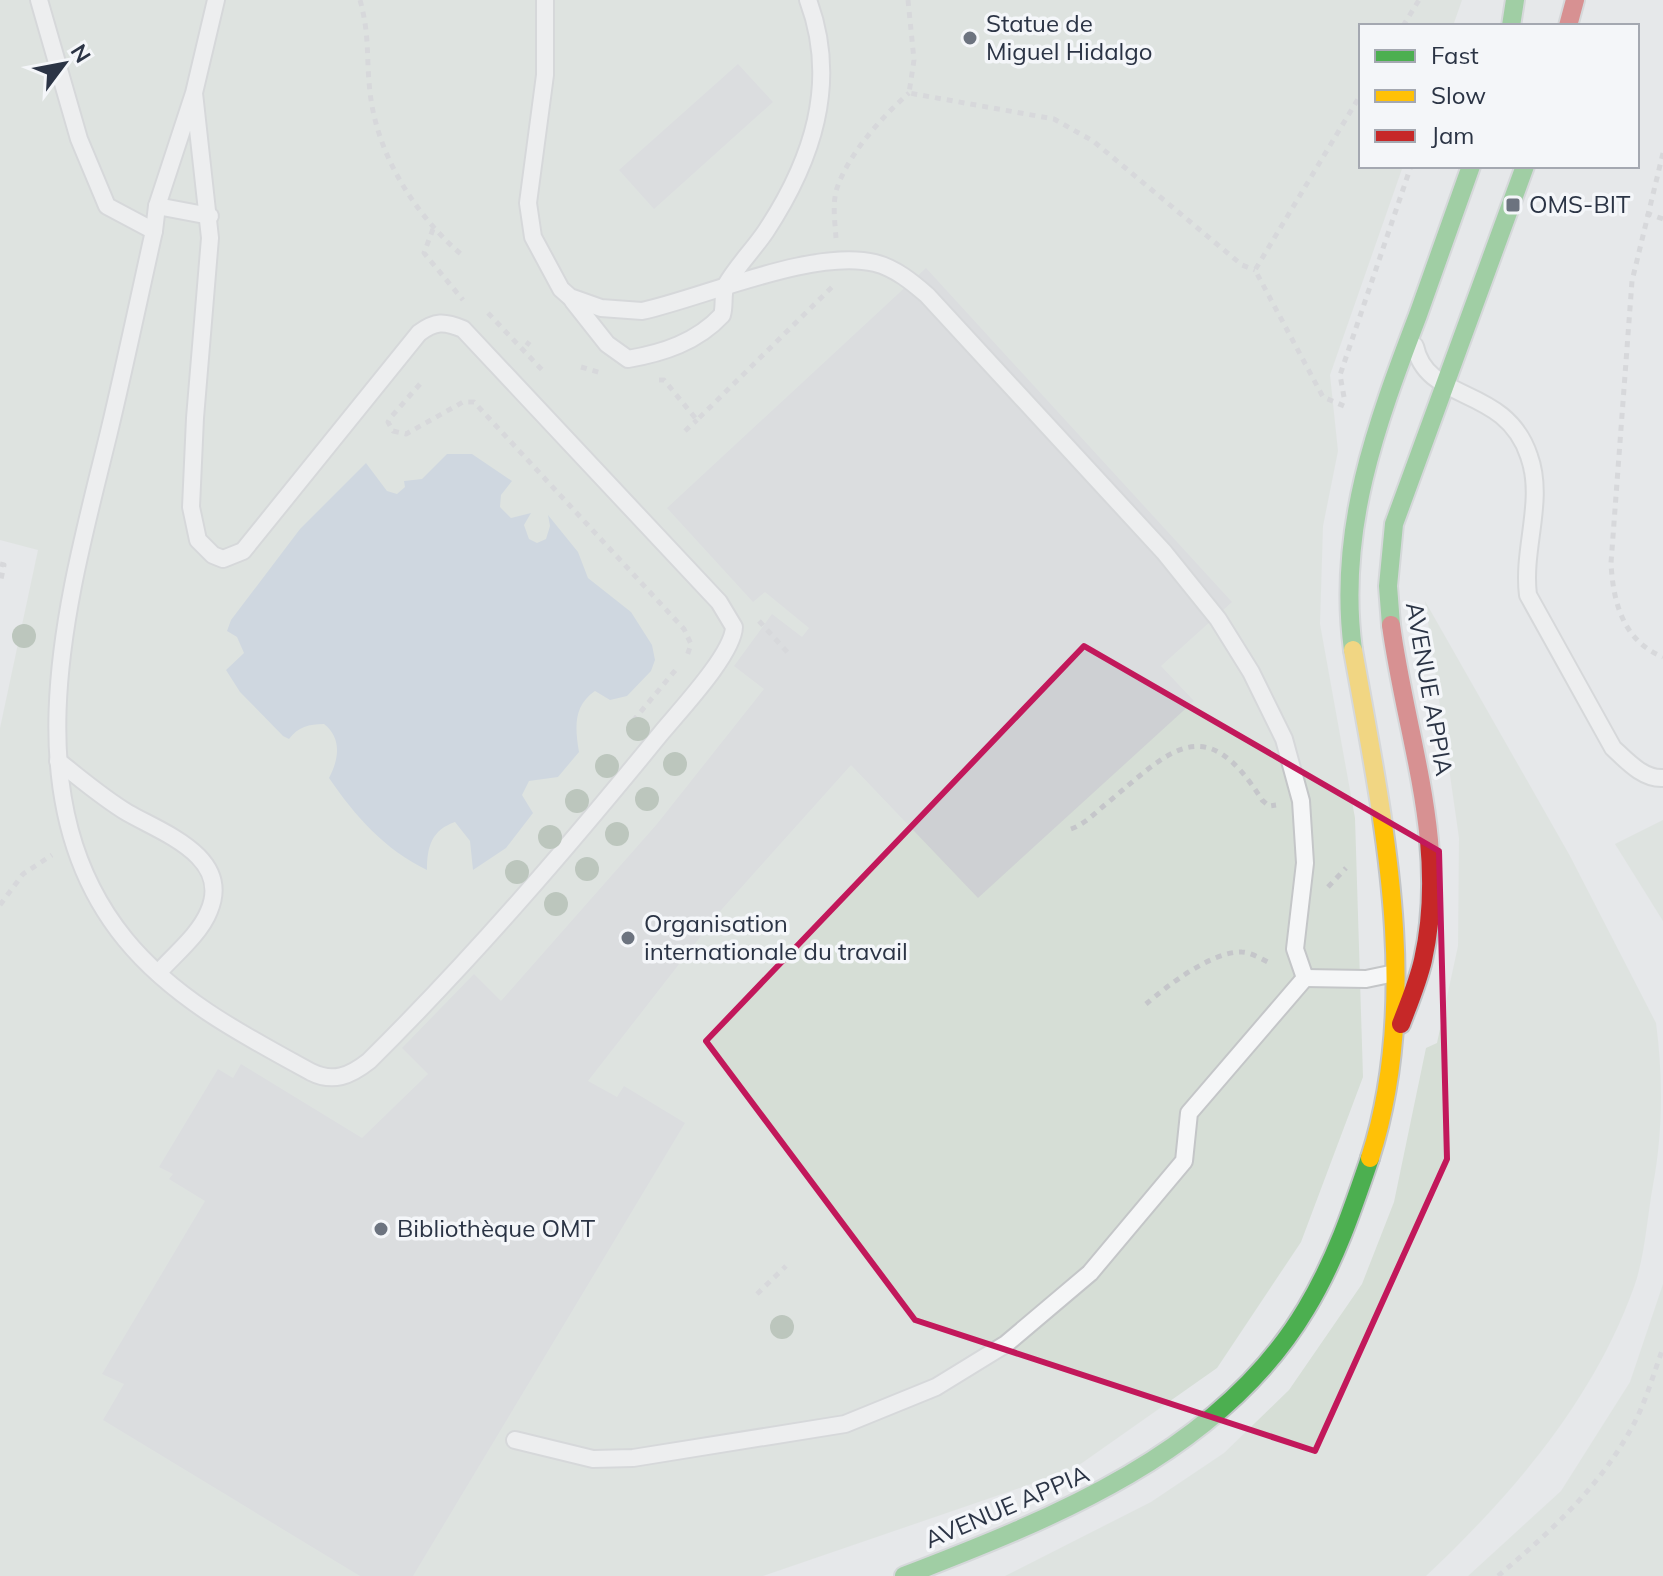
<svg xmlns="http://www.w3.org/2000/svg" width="1663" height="1576" viewBox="0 0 1663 1576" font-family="Mulish,sans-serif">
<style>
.green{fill:#d6ded6}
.water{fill:#b4c4d5}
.building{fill:#ced0d3}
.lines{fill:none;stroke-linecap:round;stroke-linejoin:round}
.lane-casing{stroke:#c4c6c8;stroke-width:20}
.fast-casing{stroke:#c2c5c8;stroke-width:22}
.slow-casing{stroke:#c2c5c8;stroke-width:22}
.jam-casing{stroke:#c2c5c8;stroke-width:22}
.path{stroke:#c5c6ca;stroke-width:5;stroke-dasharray:6 6;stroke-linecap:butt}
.lane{stroke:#f5f6f7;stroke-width:16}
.fast{stroke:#4caf50;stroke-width:18}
.slow{stroke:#ffc107;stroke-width:18}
.jam{stroke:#c62828;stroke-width:18}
.tree{fill:#8a9e88}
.marked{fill:none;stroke:#c2185b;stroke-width:6;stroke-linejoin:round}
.poi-dot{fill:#6c737f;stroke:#f4f6f9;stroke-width:3}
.labels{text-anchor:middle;stroke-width:7;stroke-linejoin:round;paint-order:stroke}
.poi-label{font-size:24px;fill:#2b3445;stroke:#f4f6f9;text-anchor:start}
.street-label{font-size:24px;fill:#2b3445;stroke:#f4f6f9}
</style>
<rect width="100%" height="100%" fill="#e6e8ea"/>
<g class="green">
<path d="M0,0H1462L1453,26H1361V166H1403L1330,375L1338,451L1323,526L1320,624L1355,818L1363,1077L1301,1242L1217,1368L1072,1470L763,1576H0V728L38,550L0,540Z"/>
<path d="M1425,601L1570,856L1656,1023C1663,1075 1663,1133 1653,1185C1647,1218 1645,1256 1634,1287C1593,1401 1513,1494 1426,1576H1005L1151,1502L1224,1453L1289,1390L1362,1284L1394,1202L1426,1048L1437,1043L1458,946L1459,838Z"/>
<path d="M1663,820V921L1615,844Z"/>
<path d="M1663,1284V1576H1468L1561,1491L1630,1382Z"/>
</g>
<path class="water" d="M447,454H472L512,481L501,495L500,507L511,518L531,513L524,525L529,539L537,543L546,539L550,526L548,515L578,552L588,578L631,612L652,645L655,660L651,671L627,696L610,700L595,691C573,706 575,728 579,752L558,777L529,781L522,795L533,813L506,848L473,870L470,841L455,822C432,830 427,846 427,870C385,850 355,816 329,778C339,759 342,738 324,724C309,724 298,727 289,739L283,736L240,692L226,670L244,653L237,637L227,631L231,620L300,529L366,463L387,491L397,494L405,487L404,481L422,479Z"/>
<g class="building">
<path d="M738,64L773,102L654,209L619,170Z"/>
<path d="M926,268L1232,602L1161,666L1194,701L978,898L851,765L722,909L588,1081L617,1097L624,1086L685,1123L413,1576H360L103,1420L124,1384L102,1374L205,1201L169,1179L173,1174L159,1167L218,1069L233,1078L241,1064L362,1138L428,1074L402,1048L474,974L501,1001L657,824L764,689L734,666L772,614L802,637L809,628L765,592L753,602L667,508Z"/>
</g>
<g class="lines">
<defs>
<g id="lane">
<path d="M39,0L79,139L107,206L154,231"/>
<path d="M545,0V75L528,203L533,237L561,289L570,297L601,308L642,311C705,297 814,248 875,263C895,268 912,282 927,295L1164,552L1218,619L1251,672L1284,739L1301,801L1305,863L1295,949L1305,978"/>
<path d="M194,93L210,238L195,418L191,507L198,540L213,555L223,559L243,551L419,333C435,321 444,321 463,329L719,602L734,627C733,654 681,709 662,732C569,846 474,957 369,1061C350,1076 333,1083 311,1072C243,1035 174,999 125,939C8,795 70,592 109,432C125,365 139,298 154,231L157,206L194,93L216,0"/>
<path d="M157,206L210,216"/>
<path d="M573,301L607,344L628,359C663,353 697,342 722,315C725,306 722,294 726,285C736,267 754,249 766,231C812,161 839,83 808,0"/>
<path d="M1415,346C1427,404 1505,384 1529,456C1545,500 1522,549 1528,595L1613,748C1627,761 1643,779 1663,778"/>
<path d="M58,761C81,779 103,798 128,813C163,833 232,857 209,911C200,934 174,955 158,973"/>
<path d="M1305,978L1366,979L1390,974"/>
<path d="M515,1440L593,1459L633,1458L845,1424L936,1387L1006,1344L1090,1273L1184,1161L1189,1113L1305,978"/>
</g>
<g id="fast">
<path d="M1511,26L1515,0"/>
<path d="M1391,625L1388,586L1394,524L1525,166"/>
<path d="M1353,650C1337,530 1376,425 1418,315C1436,265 1453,216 1471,166"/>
<path d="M904,1576C1052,1519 1221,1452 1306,1309C1335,1261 1352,1211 1370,1158"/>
</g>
<path id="slow" d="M1353,650C1382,815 1423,994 1370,1158"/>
<g id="jam">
<path d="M1568,26L1575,0"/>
<path d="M1391,625C1406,737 1449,845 1423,960C1418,982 1409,1003 1401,1024"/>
</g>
</defs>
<use href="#lane" class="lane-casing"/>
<use href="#fast" class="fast-casing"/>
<use href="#slow" class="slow-casing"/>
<use href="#jam" class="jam-casing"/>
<g class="path">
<path d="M360,0C370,36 366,57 370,92C377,156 416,216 463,256"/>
<path d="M908,0L914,60L909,93L1054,119L1093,141L1242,265L1255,270"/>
<path d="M1403,26L1419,0"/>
<path d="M1663,153L1632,281L1611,563C1613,602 1623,641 1663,657"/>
<path d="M1646,213L1663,219"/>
<path d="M433,229L424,253L463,300"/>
<path d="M836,238C835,222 832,204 837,188C849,153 882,117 909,93"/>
<path d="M488,313L544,372"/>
<path d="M526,342L530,345"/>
<path d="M581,367L601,373"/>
<path d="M659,380H664L697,420L832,287"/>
<path d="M420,384L391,417L388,422L393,431L406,434L463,402H474L684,629L691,644L687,656"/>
<path d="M1344,397L1340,375L1411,166"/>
<path d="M1344,406L1323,397L1255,270L1361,94"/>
<path d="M685,431L697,420"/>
<path d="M0,564L4,565L0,584"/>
<path d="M759,621L789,654"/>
<path d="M633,721L678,667"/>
<path d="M1071,829C1085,824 1095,813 1106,804C1171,750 1205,709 1262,800L1269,806L1276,805"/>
<path d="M1328,887L1346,868"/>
<path d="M0,905L23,874L52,855"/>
<path d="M1146,1004C1167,986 1212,951 1242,952C1251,952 1263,960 1272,964"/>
<path d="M757,1294L786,1266"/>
<path d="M1498,1576C1549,1533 1598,1489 1631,1429C1645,1405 1653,1375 1663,1348"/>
</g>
<use href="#lane" class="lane"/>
<use href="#fast" class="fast"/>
<use href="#slow" class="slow"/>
<use href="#jam" class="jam"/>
</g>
<g class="tree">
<circle cx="24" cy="636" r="12"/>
<circle cx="638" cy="729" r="12"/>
<circle cx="675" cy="764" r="12"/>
<circle cx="607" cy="766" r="12"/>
<circle cx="647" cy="799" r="12"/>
<circle cx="577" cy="801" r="12"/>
<circle cx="617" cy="834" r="12"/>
<circle cx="550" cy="837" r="12"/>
<circle cx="587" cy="869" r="12"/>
<circle cx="517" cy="872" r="12"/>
<circle cx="556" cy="904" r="12"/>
<circle cx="782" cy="1327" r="12"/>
</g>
<path d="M0 0H1663V1576H0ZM1084,646L1439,851L1447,1159L1315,1451L915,1320L706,1041Z" fill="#e6e8ea" fill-opacity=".55" fill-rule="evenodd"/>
<path class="marked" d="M1084,646L1439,851L1447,1159L1315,1451L915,1320L706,1041Z"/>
<g class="poi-dot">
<circle cx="970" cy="38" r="8"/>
<rect x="1505" y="197" width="16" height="16" rx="4"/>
<circle cx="628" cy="938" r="8"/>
<circle cx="381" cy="1229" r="8"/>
</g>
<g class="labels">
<g class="poi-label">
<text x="986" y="32">Statue de<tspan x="986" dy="28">Miguel Hidalgo</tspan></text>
<text x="1529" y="213">OMS-BIT</text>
<text x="644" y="932">Organisation<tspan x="644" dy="28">internationale du travail</tspan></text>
<text x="397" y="1237">Bibliothèque OMT</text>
</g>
<g class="street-label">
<text transform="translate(1429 689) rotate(80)" y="8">AVENUE APPIA</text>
<text transform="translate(1007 1507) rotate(-23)" y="8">AVENUE APPIA</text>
</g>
</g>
<rect x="1359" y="24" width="280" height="144" fill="#f4f6f9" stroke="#a4a8b1" stroke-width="2"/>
<rect x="1375" y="50" width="40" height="12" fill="#4caf50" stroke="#a4a8b1" stroke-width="2"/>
<text x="1431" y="64" font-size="24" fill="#2b3445">Fast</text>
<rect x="1375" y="90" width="40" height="12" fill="#ffc107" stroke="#a4a8b1" stroke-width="2"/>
<text x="1431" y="104" font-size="24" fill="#2b3445">Slow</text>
<rect x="1375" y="130" width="40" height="12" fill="#c62828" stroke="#a4a8b1" stroke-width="2"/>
<text x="1431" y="144" font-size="24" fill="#2b3445">Jam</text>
<g transform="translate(64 64) rotate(58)" stroke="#f4f6f9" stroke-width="6" paint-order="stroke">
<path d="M0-6L14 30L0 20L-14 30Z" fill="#2b3445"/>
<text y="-12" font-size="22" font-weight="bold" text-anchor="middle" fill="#2b3445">N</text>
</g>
</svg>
